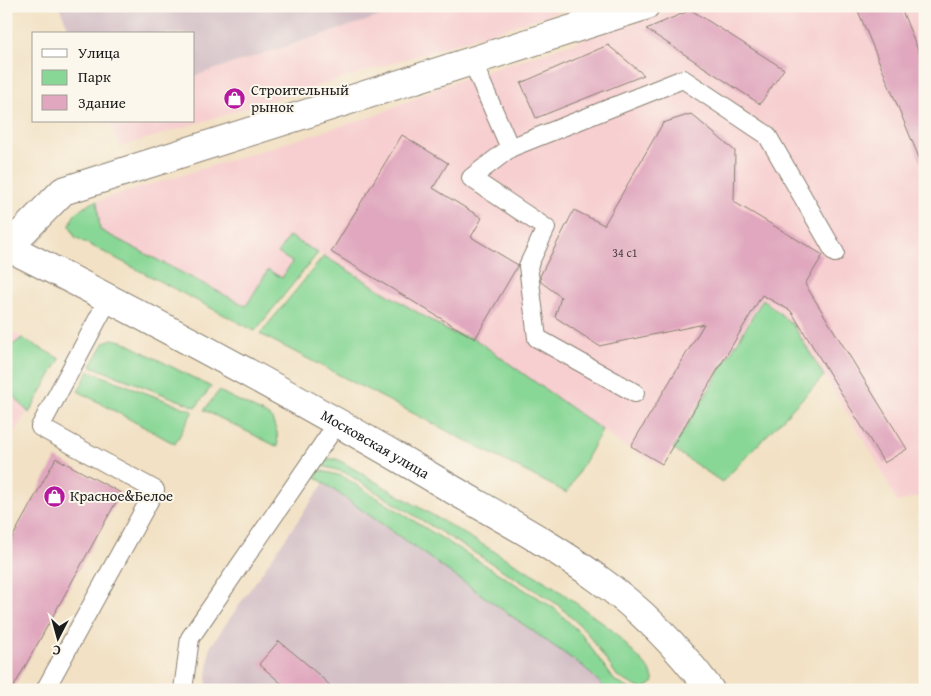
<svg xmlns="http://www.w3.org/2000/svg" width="931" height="696" viewBox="0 0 931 696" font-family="'Gentium Book Plus',serif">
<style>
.built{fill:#f7cfd0}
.industrial{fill:#d2bdc5}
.green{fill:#89d796;stroke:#527a59}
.building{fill:#e0a7be}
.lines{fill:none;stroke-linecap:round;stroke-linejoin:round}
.service-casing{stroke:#877e70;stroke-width:20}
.minor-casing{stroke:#877e70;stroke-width:30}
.secondary-casing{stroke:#877e70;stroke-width:30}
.service{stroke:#fff;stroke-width:18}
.minor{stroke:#fff;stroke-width:28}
.secondary{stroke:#fff;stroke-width:28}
.labels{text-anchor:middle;stroke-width:4;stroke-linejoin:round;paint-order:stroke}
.number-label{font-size:12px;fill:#4d3f44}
.poi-label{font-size:15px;fill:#1c1c1c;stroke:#fbf7ec;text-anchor:start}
.street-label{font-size:15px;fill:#1c1c1c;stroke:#fbf7ec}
</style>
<rect width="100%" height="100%" fill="#fbf7ec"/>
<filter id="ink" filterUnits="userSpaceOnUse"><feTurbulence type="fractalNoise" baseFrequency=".02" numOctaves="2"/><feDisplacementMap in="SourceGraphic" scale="10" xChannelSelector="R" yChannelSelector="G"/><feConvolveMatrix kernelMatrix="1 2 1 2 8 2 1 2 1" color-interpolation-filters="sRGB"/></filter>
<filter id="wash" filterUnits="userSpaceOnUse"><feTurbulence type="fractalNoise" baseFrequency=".0096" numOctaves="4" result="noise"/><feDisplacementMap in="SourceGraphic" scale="20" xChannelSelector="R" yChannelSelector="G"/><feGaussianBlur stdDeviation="1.12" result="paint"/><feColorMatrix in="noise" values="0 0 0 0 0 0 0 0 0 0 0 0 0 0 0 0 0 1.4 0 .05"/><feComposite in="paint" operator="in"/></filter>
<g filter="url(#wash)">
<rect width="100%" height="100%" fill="#f2e1c4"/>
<g class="built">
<path d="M412,6H578L120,147L109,121H194V76Z"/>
<path d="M685,6H925V495L897,502L877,462L793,325L763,299L662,467L621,444L475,339L450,332L289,236L278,253L292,262L282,278L268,270L246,307L100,230L97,201L374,116L442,86Z"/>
<path d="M6,329L60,359L6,446Z"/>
</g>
<g class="industrial">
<path d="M59,6H412L194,76V34H71Z"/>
<path d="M324,483L585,668L607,690H206L210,647Z"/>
</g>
<g class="green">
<path d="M97,201L100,230L246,306L268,270L282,278L292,262L278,253L289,236L318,253L255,331L75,237L70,226C73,211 83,206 97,201Z"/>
<path d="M324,256L450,332L475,339L602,430L567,493L260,334Z"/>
<path d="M763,299L793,325L824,376L722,482L673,449Z"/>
<path d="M22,338L60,359L29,413L6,387V350Z"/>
<path d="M112,339L122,341L211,387L196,407L91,366L105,342Z"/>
<path d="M89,371L193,411L175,444L78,391Z"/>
<path d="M219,391L271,417L277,432L278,447L204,410Z"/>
<path d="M327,459H337L553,586L612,630L650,670L654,682L643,690L618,677L585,630L557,604L344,472L322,466Z"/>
<path d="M318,470L342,476L554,608L581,634L615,681L632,690H607L585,668L314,476Z"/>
</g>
<g id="blocks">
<g class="building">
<path d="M856,6H900L925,67V172Z"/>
<path d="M691,10L784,69L760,104L646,29Z"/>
<path d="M608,45L644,75L536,118L521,83Z"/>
<path d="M691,114L735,151L734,202L823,255L805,284L907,449L884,463L791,311L762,295L662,464L631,446L704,324L599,346L555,317L561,297L541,282L540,276L574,210L604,225L663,123Z"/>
<path d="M402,135L448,163L433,188L482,218L471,237L518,265L475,339L331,252Z"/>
<path d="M56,458L121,493L12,690H6V549Z"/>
<path d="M279,641L308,665L335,690H289L259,664Z"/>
</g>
</g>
</g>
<g filter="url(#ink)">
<use href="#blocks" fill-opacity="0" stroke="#877e70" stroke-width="1"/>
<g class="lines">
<defs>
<g id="service">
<path d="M472,61L510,148L683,79L767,135L835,253"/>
<path d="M510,148L471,178L546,228L528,266L537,338L635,393"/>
<path d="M45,690L155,490L40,427L108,300"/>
<path d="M183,690L190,638L338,422"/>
</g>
<path id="minor" d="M6,249L63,191L645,6"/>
<g id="secondary">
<path id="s1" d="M6,246C149,318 291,394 428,475C484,509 544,539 597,578C641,609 678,647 710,690"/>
</g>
</defs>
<use href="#service" class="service-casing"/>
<use href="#minor" class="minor-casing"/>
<use href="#secondary" class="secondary-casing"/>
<use href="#service" class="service"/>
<use href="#minor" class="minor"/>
<use href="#secondary" class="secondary"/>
</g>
</g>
<defs>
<symbol id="shop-disc" viewBox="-11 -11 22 22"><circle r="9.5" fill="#b5179e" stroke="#fbf7ec"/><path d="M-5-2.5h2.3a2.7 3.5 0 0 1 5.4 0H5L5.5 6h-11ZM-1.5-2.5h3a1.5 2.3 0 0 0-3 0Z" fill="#fff"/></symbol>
</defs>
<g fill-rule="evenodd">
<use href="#shop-disc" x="222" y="86" width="25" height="25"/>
<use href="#shop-disc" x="42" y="484" width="25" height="25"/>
</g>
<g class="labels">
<g class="number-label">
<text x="625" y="257">34 с1</text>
</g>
<g class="poi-label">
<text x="251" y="95">Строительный<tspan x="251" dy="17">рынок</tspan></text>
<text x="70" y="501">Красное&amp;Белое</text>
</g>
<g class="street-label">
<text dy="5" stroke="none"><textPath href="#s1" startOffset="419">Московская улица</textPath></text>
</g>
</g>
<rect width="931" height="696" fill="none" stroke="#fbf7ec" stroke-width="25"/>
<rect x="32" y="32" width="162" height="90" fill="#fbf7ec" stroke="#a29f99"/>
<rect x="42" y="49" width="25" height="8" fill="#ffffff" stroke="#a29f99"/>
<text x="78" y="58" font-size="15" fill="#1c1c1c">Улица</text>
<rect x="42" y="70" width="25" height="15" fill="#89d796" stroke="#a29f99"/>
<text x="78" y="82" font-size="15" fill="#1c1c1c">Парк</text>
<rect x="42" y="95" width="25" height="15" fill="#e0a7be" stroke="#a29f99"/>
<text x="78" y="108" font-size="15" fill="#1c1c1c">Здание</text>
<g transform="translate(58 638) rotate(186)" stroke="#fbf7ec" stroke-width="4" paint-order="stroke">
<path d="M0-4L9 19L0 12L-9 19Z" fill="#1c1c1c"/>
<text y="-8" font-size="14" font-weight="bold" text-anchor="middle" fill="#1c1c1c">С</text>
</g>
</svg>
